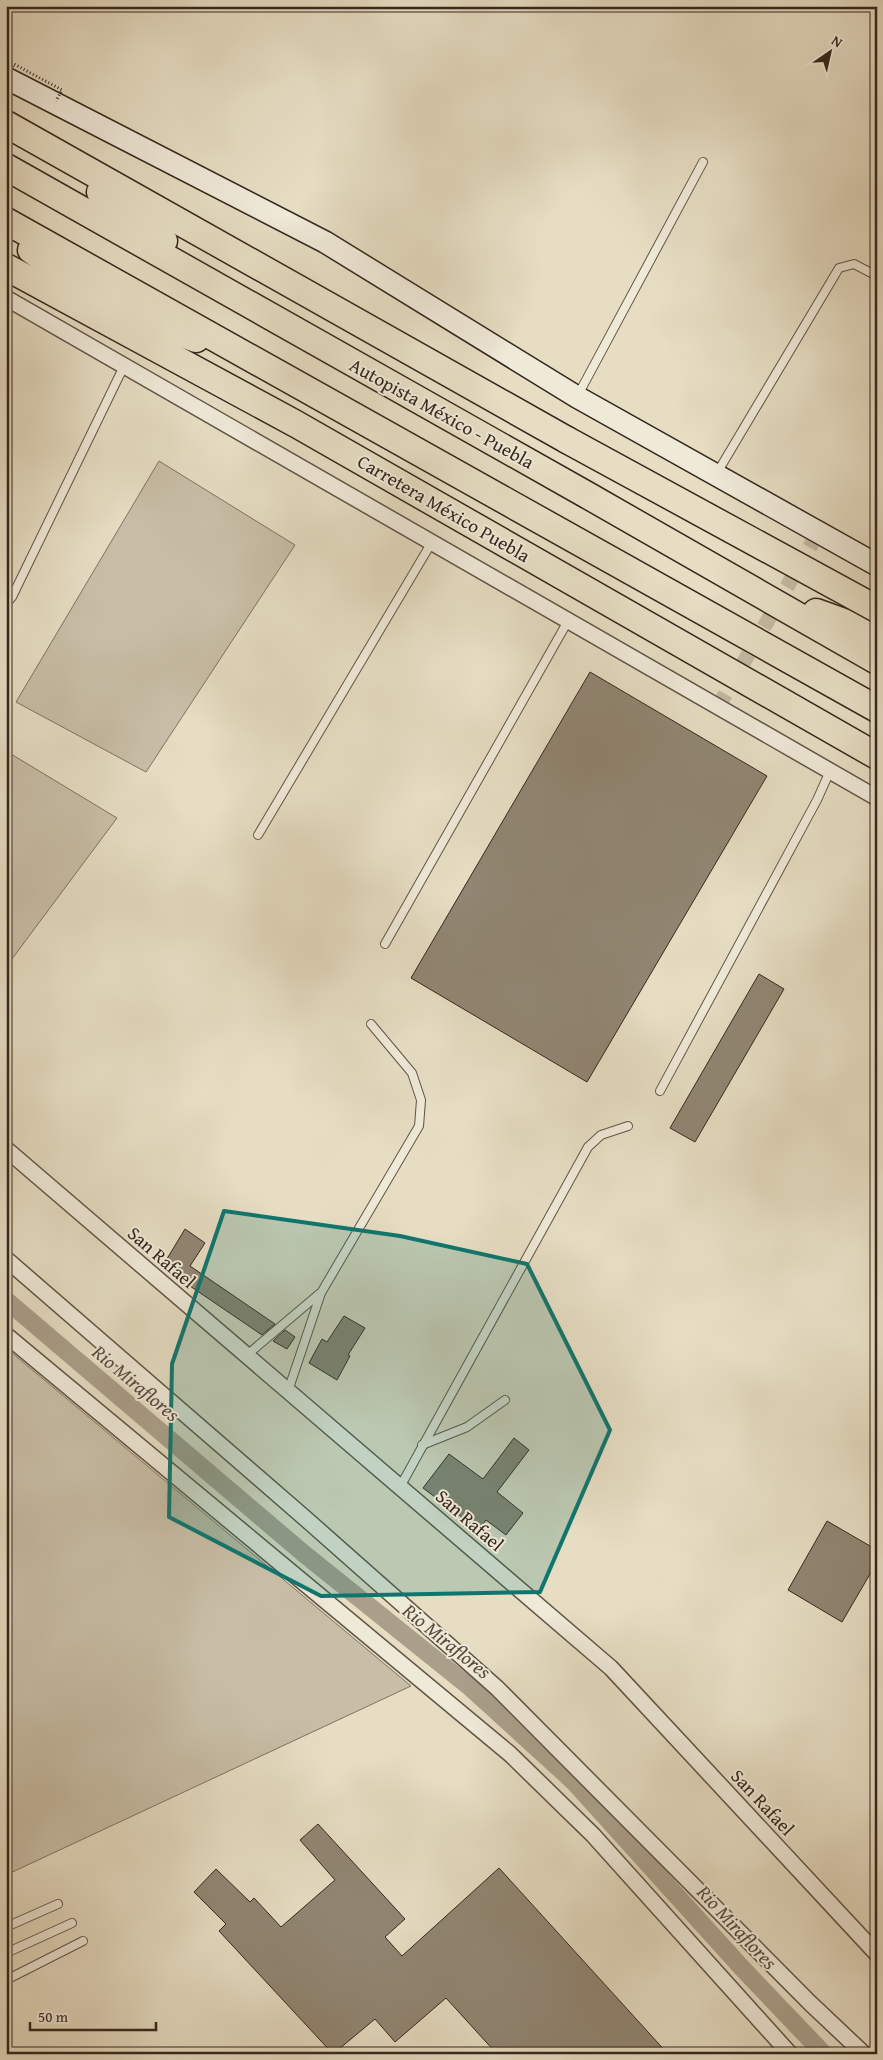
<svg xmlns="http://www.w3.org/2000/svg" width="883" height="2060" viewBox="0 0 883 2060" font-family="'Gentium Book Plus',serif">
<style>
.green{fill:#c8bea7;stroke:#7e7262}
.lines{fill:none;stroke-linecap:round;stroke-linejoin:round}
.canal{stroke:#aa9f8b;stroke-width:18}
.building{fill:#918673;stroke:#35271d}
.street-tunnel{stroke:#c3b9a2;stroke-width:15;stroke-dasharray:15 8;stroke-linecap:butt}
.lane-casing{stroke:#615446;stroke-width:10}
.street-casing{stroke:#615446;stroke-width:18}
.secondary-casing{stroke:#35271d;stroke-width:24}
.highway-casing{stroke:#35271d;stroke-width:29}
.lane{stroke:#efe9d8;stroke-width:8}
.street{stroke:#efe9d8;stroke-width:15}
.secondary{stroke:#efe9d8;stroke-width:21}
.highway{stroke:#e6ddc3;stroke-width:26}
.highway-bridge-casing{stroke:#35271d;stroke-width:29;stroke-linecap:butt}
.path-bridge{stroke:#35271d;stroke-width:3;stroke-dasharray:1 2.5;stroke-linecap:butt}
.highway-bridge{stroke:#e6ddc3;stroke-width:26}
.marked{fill:#0f766e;fill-opacity:0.2;stroke:#0f766e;stroke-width:4;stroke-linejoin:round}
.labels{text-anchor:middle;stroke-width:4;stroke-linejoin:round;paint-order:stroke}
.street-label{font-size:19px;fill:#35271d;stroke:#efe9d8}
.water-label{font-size:20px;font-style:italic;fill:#584b3e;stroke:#efe9d8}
</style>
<rect width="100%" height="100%" fill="#e6ddc3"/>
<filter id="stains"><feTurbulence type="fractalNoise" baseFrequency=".004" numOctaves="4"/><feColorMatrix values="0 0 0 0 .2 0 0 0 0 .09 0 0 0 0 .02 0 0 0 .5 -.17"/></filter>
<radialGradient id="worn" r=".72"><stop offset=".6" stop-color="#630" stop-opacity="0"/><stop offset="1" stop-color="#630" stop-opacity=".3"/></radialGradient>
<g class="green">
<path d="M159,461L295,545L146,772L16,702Z"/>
<path d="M6,751L117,818L6,967Z"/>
<path d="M6,1348L411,1686L6,1875Z"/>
</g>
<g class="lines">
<path class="canal" d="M6,1300L303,1553L471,1688L573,1781L742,1968L824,2054"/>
</g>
<g class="building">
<path d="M590,672L767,776L587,1082L411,978Z"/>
<path d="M759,974L784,989L695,1142L670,1128Z"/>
<path d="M185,1229L205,1243L190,1266L275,1324L262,1335L162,1267Z"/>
<path d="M344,1316L365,1328L348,1355L350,1356L337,1380L309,1363L322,1339L327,1342Z"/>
<path d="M285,1330L295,1337L287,1349L273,1341Z"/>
<path d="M514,1438L529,1450L497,1492L523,1513L506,1535L486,1520L479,1530L423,1488L449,1454L483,1479Z"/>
<path d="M827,1521L877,1550V1562L842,1622L788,1590Z"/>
<path d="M318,1824L405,1919L385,1937L402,1956L499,1868L668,2054H497L446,1998L395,2042L375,2019L333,2054L219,1931L226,1924L194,1892L216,1869L250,1902L254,1898L281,1927L335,1880L300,1840Z"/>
</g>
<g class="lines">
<path class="street-tunnel" d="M718,707L818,533"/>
<defs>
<g id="lane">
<path d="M578,395L703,162"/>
<path d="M717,473L839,268L854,264L877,276"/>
<path d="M6,604L12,597L124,366"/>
<path d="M258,835L432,542"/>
<path d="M385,944L568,621"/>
<path d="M660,1091L817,800L830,771"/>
<path d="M247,1355L319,1294"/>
<path d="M288,1391L321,1293L419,1126L421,1100L412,1073L371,1024"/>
<path d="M422,1445L467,1427L505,1400"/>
<path d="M400,1487L588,1147L601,1135L628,1126"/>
<path d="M6,1927L58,1904"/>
<path d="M6,1953L72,1923"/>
<path d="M6,1980L83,1941"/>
</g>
<g id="street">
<path d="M6,298L877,798"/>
<path d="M6,1149L611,1668L877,1954"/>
<path d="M6,1259L306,1519L497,1688L810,2003L864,2054"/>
<path d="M6,1335L510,1754L593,1835L790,2054"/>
</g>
<path id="secondary" d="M6,78L325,242L577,397L877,565"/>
<g id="highway">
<path d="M6,124L567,440"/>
<path d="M6,167L587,495L877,661"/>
<path d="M100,192L164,241"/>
<path d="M6,221L877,709"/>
<path d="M31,250L115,310"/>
<path d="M6,267L296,424L877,756"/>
<path d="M111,308L196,339"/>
<path d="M816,612L877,634"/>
</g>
</defs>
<use href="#lane" class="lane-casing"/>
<use href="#street" class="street-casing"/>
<use href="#secondary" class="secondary-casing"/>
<use href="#highway" class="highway-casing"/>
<use href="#lane" class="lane"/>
<use href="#street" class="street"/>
<use href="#secondary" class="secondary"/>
<use href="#highway" class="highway"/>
<defs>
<path id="highway-bridge" d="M567,440L877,609"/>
</defs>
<use href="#highway-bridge" class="highway-bridge-casing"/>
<path class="path-bridge" d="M6,79L14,64L62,90L56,101"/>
<use href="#highway-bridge" class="highway-bridge"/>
</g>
<path class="marked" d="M224,1211L400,1236L527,1264L610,1430L540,1592L321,1596L169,1517L172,1364Z"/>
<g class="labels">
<g class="street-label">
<text transform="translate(442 413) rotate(29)" y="7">Autopista México - Puebla</text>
<text transform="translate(444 508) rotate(30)" y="7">Carretera México Puebla</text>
<text transform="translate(162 1257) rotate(41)" y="7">San Rafael</text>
<text transform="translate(470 1520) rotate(41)" y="7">San Rafael</text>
<text transform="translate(763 1802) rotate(47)" y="7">San Rafael</text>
</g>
<g class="water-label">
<text transform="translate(136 1383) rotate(40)" y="7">Rio Miraflores</text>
<text transform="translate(447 1641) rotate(39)" y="7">Rio Miraflores</text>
<text transform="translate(737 1927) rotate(47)" y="7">Rio Miraflores</text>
</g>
</g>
<rect width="883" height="2060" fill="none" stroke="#e6ddc3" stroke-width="25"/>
<rect x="8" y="8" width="868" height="2045" fill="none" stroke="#35271d" stroke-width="2.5"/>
<rect x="12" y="12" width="858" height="2035" fill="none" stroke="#35271d"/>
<g transform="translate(830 52) rotate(34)" stroke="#efe9d8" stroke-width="4" paint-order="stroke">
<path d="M0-4L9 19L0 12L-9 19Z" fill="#35271d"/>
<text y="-8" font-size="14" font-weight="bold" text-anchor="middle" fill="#35271d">N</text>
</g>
<path d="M30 2022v8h126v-8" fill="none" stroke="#35271d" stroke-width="2.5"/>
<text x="38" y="2022" font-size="15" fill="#35271d" stroke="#efe9d8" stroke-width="4" paint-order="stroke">50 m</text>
<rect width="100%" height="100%" filter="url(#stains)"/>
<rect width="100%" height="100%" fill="url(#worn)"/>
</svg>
